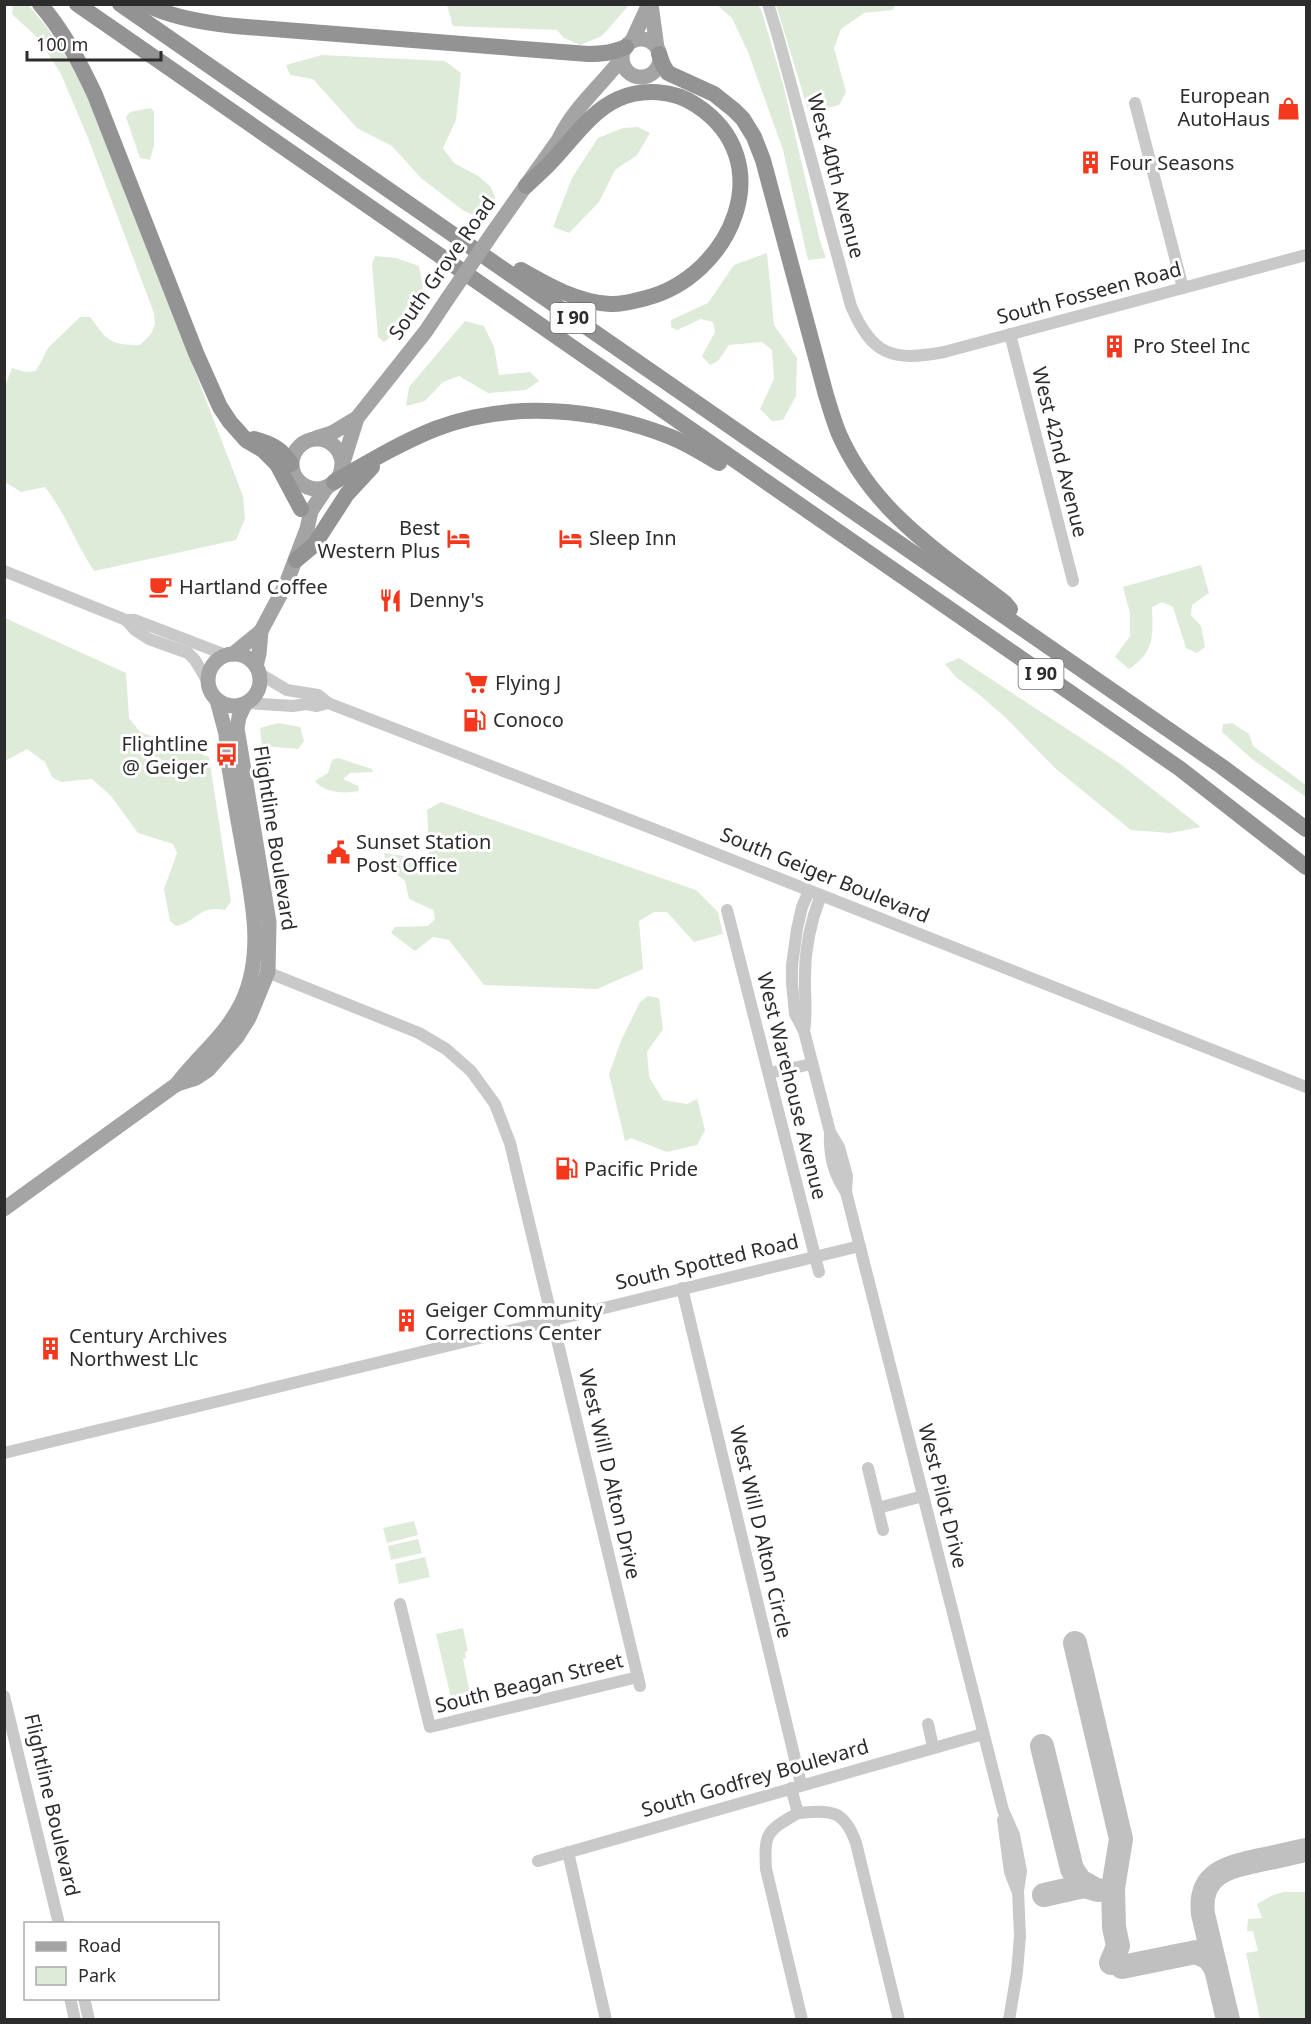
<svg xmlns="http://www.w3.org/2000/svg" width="1311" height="2024" viewBox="0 0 1311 2024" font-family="'Noto Sans',sans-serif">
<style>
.green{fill:#deebd8}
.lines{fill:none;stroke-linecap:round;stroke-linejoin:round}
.taxiway{stroke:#c0c0c0;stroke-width:24}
.minor{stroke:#c9c9c9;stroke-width:12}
.major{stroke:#a4a4a4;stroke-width:15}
.highway{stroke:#939393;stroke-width:16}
.major-bridge{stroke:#a4a4a4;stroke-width:15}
.labels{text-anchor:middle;stroke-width:6;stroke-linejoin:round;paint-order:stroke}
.shield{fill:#fff;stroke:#6b6b6b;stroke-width:1.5}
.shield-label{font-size:18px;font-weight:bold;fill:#2c2c2c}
.poi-label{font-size:20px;fill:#2c2c2c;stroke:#fff;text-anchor:start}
.street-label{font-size:20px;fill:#2c2c2c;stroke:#fff}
</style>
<rect width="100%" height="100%" fill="#fff"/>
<g class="green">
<path d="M27,4C57,35 75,72 94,110L243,496L245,519L236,540L94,571C76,544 65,512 45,487L21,492L5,482V386L12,368L26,372L36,371L48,348L80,317H90C108,341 109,345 140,345L151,334L155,324L154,313L88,138L61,74L39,39L12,14L13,5Z"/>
<path d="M447,5V4L629,5L602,36L580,45L564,38L557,30L453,26Z"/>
<path d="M717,5H758L762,12L783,84L820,241L826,258L808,260L783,150L748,52L732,18Z"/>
<path d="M776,5V4L895,5L893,10L864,13L841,29L834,48L846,92L839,105L809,113Z"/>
<path d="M322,55L445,61L461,73L456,120L443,148L454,163L478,176L490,186L495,197L488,221L464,211L421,178L392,146L357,128L313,79L290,75L286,65Z"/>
<path d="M151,108L154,112V145L150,160L140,158L126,117L130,112Z"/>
<path d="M638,127L650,133L637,155L615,170L599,202L569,233L553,227L572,178L598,138L623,128Z"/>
<path d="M767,253L774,325L797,358L796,396L783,420L772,421L760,409L774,379L772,350L762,342L729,345L718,361L710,365L702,356L715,332L713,322L701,319L677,330L671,327V320L708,303L734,265Z"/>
<path d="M375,256L396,258L419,266L423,288L419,314L384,342L378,337L372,264Z"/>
<path d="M465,321L484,326L494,347L499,375L530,372L539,381L526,390L488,393L459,376L443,382L425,401L406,406L409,387Z"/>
<path d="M1201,565L1209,593L1192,605L1191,615L1201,626L1205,647L1197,653L1186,648L1173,607L1162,602L1152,607C1153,635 1155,652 1129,669L1115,657L1130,636V613L1123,587Z"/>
<path d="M5,618L126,673L129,718L140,732L209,757L231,901L225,910C198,905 199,921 176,926L170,921L164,889L177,853L173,844L138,833L111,796L92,779L61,782L52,777L45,762L27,749L5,761Z"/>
<path d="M959,658L1119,763L1201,827L1170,833L1131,830L1056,769L1007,719L981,696L956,677L945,664Z"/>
<path d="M278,723L300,727L304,741L298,749L262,746L260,728Z"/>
<path d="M1232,723L1249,734L1253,746L1306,785V797L1252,759L1222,732L1223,724Z"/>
<path d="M338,758L372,769L373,772L350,773L343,779L358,786L359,791C345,794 324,793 315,781L328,773L332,760Z"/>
<path d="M441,802L696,890L718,912L723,934L694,942L667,912H654L639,921L643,969L597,989L484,985L449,940L433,937L415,951L391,933L395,927L428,926L435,919L433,910L409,899L405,881L386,866L384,853L405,856L425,871L430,867L427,810Z"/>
<path d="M648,996L659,998L663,1029L647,1052L649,1077L663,1100L687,1104L697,1099L705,1130L697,1145L667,1152L631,1138L625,1141L609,1074L621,1041L640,1002Z"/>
<path d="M414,1521L418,1535L387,1543L383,1528Z"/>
<path d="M418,1539L422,1553L391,1560L388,1546Z"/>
<path d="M425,1557L430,1577L399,1584L395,1564Z"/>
<path d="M463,1628L468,1651L465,1652L466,1658L463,1659L470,1693L451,1698L436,1634Z"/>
<path d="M1284,1892H1306V2019H1260L1246,1953L1258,1951L1253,1931H1247L1248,1919L1262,1918L1257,1904L1273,1895Z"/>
</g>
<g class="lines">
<g class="taxiway">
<path d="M1075,1643L1121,1839L1113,1888L1114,1927L1118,1946L1111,1963"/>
<path d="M1042,1746L1072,1869L1080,1881L1091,1887"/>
<path d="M1044,1895L1084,1886L1098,1890"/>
<path d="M1122,1967L1196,1952L1209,1958L1216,1969"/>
<path d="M1228,2020L1203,1914C1198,1873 1228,1867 1260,1860C1276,1857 1291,1853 1306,1850"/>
</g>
<g class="minor">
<path d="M768,4L777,33L851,306C872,355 892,362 944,352L1306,255"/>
<path d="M1135,103L1183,288"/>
<path d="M1010,334L1073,581"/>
<path d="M4,571L126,620H135L226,655"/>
<path d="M126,620L135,630L149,639L188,653L195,660L208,682"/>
<path d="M260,674L287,690L318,695L328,703L669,835L1306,1087"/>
<path d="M247,703L293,706L306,704L317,706L328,703"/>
<path d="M809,891L802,907L797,929L792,965V983L795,1014L804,1031L830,1132L839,1147L847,1176L846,1192L1003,1810L1014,1835L1021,1871L1018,1891L1020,1936L1017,1972L1009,2020"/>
<path d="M727,910L819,1272"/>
<path d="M262,970L419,1033L446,1049L471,1071L495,1104L510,1143L640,1686"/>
<path d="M804,1031C807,1014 805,1002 805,984C804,954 810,923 821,895"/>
<path d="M769,1073L812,1064"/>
<path d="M830,1132C829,1155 833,1173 846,1192"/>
<path d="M682,1288L801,1784"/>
<path d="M4,1453L860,1246"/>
<path d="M868,1468L883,1530"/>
<path d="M878,1508L923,1496"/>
<path d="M400,1604L430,1727L638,1677"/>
<path d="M4,1696L59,1924"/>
<path d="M928,1724L933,1747"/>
<path d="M791,1788L798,1813C831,1810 844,1809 856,1843L899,2020"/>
<path d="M798,1813C767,1831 764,1832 766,1869L802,2020"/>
<path d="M1003,1820L1010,1872L1017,1890"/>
<path d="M568,1852L606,2020"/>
<path d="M538,1861L983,1734"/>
<path d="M70,1998L75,2020"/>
<path d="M84,1998L89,2020"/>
</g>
<g class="major">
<path d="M651,4L657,48"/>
<circle cx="641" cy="58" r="19"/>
<path d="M632,41L649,4"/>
<path d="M496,228L559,139C574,107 601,86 622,58"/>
<path d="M316,438L332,433L357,418L426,331L448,298"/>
<circle cx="317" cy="464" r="25"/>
<path d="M342,466L357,418"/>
<circle cx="234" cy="680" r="26"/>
<path d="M233,654L261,631L286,584L307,529L311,511L327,487"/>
<path d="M256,666L259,654L261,631"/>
<path d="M177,1084L196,1078L208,1070L237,1037L249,1018L268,972L269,922L237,728L239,717L245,704"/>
<path d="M4,1209L177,1084C198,1056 227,1034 242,1002C264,955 253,903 244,854C238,821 232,788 227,755L226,734L217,700"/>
</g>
<g class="highway">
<path d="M40,4C64,32 80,63 95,95L196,353L220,407L230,422L246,440L263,450L277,464L301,509"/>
<path d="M77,4L1179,768L1306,867"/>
<path d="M120,4L1221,766L1306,829"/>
<path d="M145,4C172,18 205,23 235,26L588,54C602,54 613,53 626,47"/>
<path d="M659,54L663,65L668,73L714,94L734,110L743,119L754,137L763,160L826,395C830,408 834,422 839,434C874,513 939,552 1005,603L1010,609"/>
<path d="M521,270C549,286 577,302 610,304C622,305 634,301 646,298C731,276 782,161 696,105C674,90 642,88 618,99C591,111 572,140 552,161C544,170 534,178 526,186"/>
<path d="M254,439C272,444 282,449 291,464"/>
<path d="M334,482C367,463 400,443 435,429C510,400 598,408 671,437C688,444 704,454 719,463"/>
<path d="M296,560L314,545L347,494L372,467"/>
</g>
<path class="major-bridge" d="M448,298L496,228"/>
</g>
<defs>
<symbol id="shop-bare" viewBox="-9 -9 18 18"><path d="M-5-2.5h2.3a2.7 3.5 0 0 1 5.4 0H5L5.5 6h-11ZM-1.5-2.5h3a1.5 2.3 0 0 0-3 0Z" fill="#f3381e" stroke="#fff" stroke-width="2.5" paint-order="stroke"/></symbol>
<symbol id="building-bare" viewBox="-9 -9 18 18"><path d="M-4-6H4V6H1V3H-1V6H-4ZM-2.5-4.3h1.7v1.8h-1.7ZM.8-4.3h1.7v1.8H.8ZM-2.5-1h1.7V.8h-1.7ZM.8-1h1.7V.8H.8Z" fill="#f3381e" stroke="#fff" stroke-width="2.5" paint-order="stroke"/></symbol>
<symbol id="hotel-bare" viewBox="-9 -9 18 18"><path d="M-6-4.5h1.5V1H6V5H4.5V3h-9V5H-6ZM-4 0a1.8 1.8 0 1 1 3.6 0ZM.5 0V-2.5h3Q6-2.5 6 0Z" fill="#f3381e" stroke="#fff" stroke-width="2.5" paint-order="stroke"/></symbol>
<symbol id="cafe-bare" viewBox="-9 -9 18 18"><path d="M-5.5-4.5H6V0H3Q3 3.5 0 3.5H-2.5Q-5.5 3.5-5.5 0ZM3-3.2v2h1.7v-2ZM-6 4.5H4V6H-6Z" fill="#f3381e" stroke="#fff" stroke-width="2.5" paint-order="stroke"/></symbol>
<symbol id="restaurant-bare" viewBox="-9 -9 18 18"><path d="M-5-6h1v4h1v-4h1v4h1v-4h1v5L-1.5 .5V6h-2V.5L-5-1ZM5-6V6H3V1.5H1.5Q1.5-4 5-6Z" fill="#f3381e" stroke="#fff" stroke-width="2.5" paint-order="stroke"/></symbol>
<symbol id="supermarket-bare" viewBox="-9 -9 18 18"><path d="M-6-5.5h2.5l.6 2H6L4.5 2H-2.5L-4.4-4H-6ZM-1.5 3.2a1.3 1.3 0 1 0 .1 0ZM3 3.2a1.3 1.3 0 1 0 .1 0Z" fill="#f3381e" stroke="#fff" stroke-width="2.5" paint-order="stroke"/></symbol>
<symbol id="fuel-bare" viewBox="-9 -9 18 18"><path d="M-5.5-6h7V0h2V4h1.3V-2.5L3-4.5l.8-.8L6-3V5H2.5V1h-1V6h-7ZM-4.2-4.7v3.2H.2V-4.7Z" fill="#f3381e" stroke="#fff" stroke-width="2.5" paint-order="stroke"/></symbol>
<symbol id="bus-bare" viewBox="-9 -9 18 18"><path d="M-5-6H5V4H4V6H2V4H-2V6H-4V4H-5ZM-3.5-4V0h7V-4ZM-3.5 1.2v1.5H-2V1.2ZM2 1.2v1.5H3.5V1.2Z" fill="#f3381e" stroke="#fff" stroke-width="2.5" paint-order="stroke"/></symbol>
<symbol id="civic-bare" viewBox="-9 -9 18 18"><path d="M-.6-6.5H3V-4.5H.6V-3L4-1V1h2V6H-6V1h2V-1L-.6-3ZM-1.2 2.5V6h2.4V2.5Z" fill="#f3381e" stroke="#fff" stroke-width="2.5" paint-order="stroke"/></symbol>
</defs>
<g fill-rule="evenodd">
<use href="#shop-bare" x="1272" y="92" width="33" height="33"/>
<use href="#building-bare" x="1074" y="146" width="33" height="33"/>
<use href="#building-bare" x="1098" y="330" width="33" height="33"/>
<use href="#hotel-bare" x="554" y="522" width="33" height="33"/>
<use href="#hotel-bare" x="442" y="522" width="33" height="33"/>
<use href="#cafe-bare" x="144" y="570" width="33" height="33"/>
<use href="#restaurant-bare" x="374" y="584" width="33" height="33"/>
<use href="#supermarket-bare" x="460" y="666" width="33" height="33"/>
<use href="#fuel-bare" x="458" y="704" width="33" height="33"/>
<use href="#bus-bare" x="210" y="738" width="33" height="33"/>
<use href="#civic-bare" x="322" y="836" width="33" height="33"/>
<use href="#fuel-bare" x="550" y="1152" width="33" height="33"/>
<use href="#building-bare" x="390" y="1304" width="33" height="33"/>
<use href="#building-bare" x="34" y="1332" width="33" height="33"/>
</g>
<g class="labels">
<g class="shield">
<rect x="550.5" y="303" width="45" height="30" rx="4.5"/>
<rect x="1018.5" y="659" width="45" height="30" rx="4.5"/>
</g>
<g class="shield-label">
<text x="573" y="324">I 90</text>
<text x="1041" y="680">I 90</text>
</g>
<g class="poi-label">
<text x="1270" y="103" text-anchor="end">European<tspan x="1270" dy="23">AutoHaus</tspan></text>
<text x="1109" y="170">Four Seasons</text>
<text x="1133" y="353">Pro Steel Inc</text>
<text x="440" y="535" text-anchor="end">Best<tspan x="440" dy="23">Western Plus</tspan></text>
<text x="589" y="545">Sleep Inn</text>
<text x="179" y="594">Hartland Coffee</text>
<text x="409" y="607">Denny's</text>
<text x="495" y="690">Flying J</text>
<text x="493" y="727">Conoco</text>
<text x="208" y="751" text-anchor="end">Flightline<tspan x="208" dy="23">@ Geiger</tspan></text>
<text x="356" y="849">Sunset Station<tspan x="356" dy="23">Post Office</tspan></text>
<text x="584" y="1176">Pacific Pride</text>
<text x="425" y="1317">Geiger Community<tspan x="425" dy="23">Corrections Center</tspan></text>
<text x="69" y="1343">Century Archives<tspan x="69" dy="23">Northwest Llc</tspan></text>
</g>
<g class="street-label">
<text transform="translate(836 176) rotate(75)" y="7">West 40th Avenue</text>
<text transform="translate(442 268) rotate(-55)" y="7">South Grove Road</text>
<text transform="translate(1089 293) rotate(-15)" y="7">South Fosseen Road</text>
<text transform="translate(1060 452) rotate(76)" y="7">West 42nd Avenue</text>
<text transform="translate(275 838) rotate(81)" y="7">Flightline Boulevard</text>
<text transform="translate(825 875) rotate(22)" y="7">South Geiger Boulevard</text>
<text transform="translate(792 1086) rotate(76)" y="7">West Warehouse Avenue</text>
<text transform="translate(707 1262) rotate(-13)" y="7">South Spotted Road</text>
<text transform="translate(610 1474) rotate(77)" y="7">West Will D Alton Drive</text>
<text transform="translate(943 1496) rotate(76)" y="7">West Pilot Drive</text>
<text transform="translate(761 1532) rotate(77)" y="7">West Will D Alton Circle</text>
<text transform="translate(529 1683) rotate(-14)" y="7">South Beagan Street</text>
<text transform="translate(755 1778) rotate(-16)" y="7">South Godfrey Boulevard</text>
<text transform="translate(52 1805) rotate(77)" y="7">Flightline Boulevard</text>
</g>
</g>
<rect width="1311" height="2024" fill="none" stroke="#2c2c2c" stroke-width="12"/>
<rect x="24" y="1922" width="195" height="78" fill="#ffffff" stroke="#ababab" stroke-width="1.5"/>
<rect x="36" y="1942" width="30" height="9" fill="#a4a4a4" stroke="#ababab" stroke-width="1.5"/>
<text x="78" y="1952" font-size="18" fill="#2c2c2c">Road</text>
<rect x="36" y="1967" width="30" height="18" fill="#deebd8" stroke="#ababab" stroke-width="1.5"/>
<text x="78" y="1982" font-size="18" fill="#2c2c2c">Park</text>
<path d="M27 51v9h134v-9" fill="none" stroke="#2c2c2c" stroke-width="3"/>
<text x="36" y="51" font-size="18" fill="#2c2c2c" stroke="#ffffff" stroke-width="4.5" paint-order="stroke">100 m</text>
</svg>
